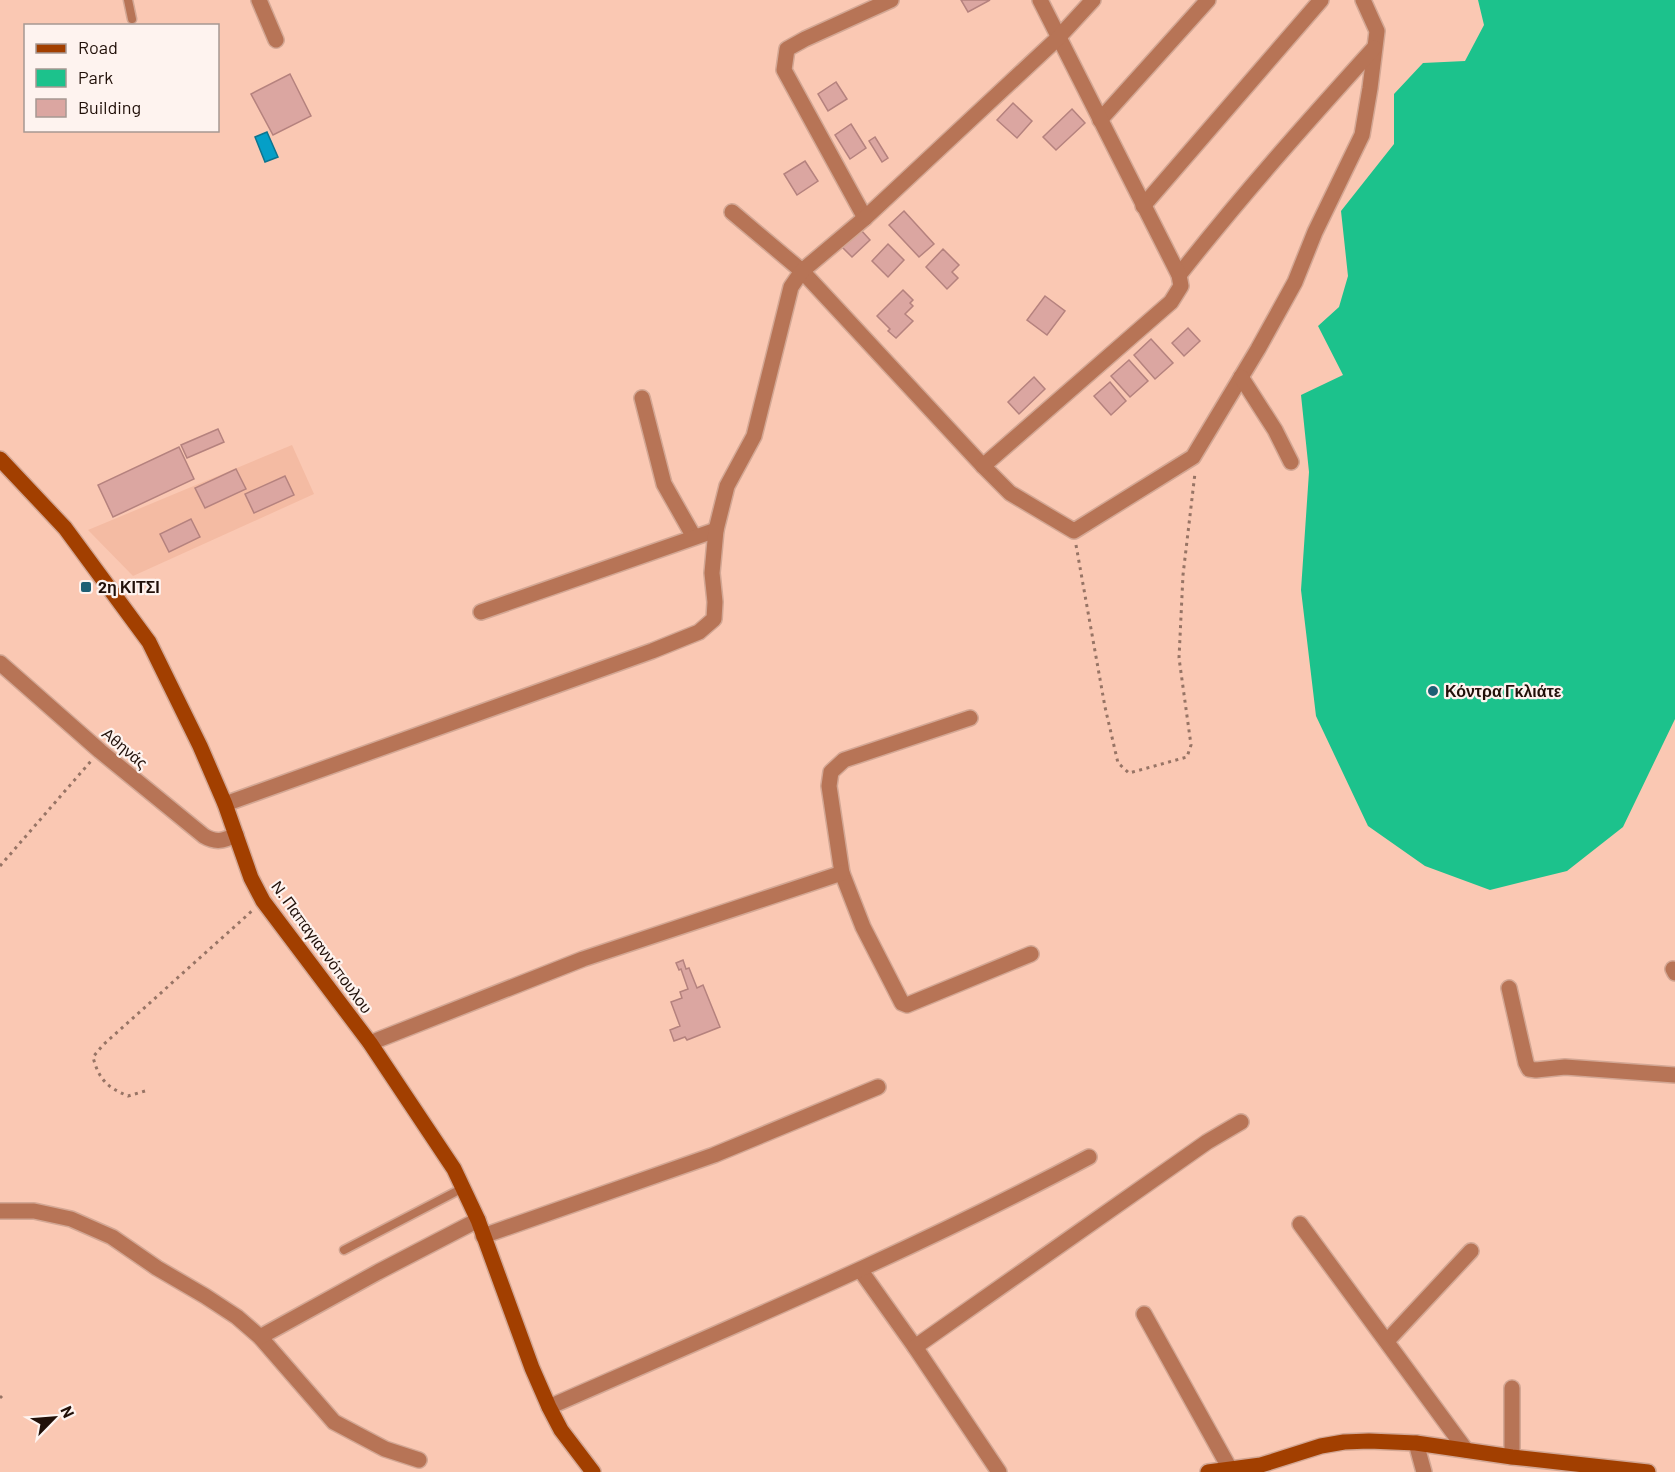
<svg xmlns="http://www.w3.org/2000/svg" width="1675" height="1472" viewBox="0 0 1675 1472" font-family="Barlow,sans-serif">
<style>
.built{fill:#f4bba3}
.green{fill:#1cc28c}
.water{fill:#059fc7;stroke:#0d748e;stroke-width:1.5}
.building{fill:#dba6a1;stroke:#b5827e;stroke-width:1.5}
.lines{fill:none;stroke-linecap:round;stroke-linejoin:round}
.lane-casing{stroke:#d3a794;stroke-width:11}
.street-casing{stroke:#d3a794;stroke-width:18}
.secondary-casing{stroke:#d3a794;stroke-width:18}
.path{stroke:#977465;stroke-width:3;stroke-dasharray:3 4.5;stroke-linecap:butt}
.lane{stroke:#b77456;stroke-width:8}
.street{stroke:#b77456;stroke-width:15}
.secondary{stroke:#a23f00;stroke-width:15}
.poi-dot{fill:#1e5f74;stroke:#fef3ef;stroke-width:2}
.labels{text-anchor:middle;stroke-width:4.5;stroke-linejoin:round;paint-order:stroke}
.poi-label{font-size:16px;font-weight:bold;fill:#211009;stroke:#fef3ef;text-anchor:start}
.street-label{font-size:16px;fill:#211009;stroke:#fef3ef}
</style>
<rect width="100%" height="100%" fill="#fac8b3"/>
<path class="built" d="M292,445L314,494L133,576L88,530Z"/>
<path class="green" d="M1478,0H1675V719L1623,827L1567,871L1490,890L1425,866L1368,826L1316,716L1301,590L1309,472L1301,395L1343,375L1318,326L1339,307L1348,276L1341,211L1394,144V94L1423,63L1465,61L1484,25Z"/>
<path class="water" d="M267,132L278,157L265,162L255,137Z"/>
<g class="building">
<path d="M961,0H990L968,12Z"/>
<path d="M290,74L311,116L273,135L251,94Z"/>
<path d="M836,82L847,99L828,111L818,94Z"/>
<path d="M1013,103L1032,121L1017,138L997,120Z"/>
<path d="M1072,109L1085,123L1056,150L1043,137Z"/>
<path d="M851,124L866,148L850,159L835,135Z"/>
<path d="M875,137L888,158L882,162L869,141Z"/>
<path d="M805,161L818,181L797,195L784,174Z"/>
<path d="M904,211L934,244L919,257L889,225Z"/>
<path d="M860,229L870,240L852,257L841,246Z"/>
<path d="M888,244L904,260L888,277L872,261Z"/>
<path d="M943,249L959,265L952,272L958,278L947,289L926,267Z"/>
<path d="M903,290L913,300L910,303L913,306L905,314L913,321L896,338L888,331L890,329L877,316Z"/>
<path d="M1045,296L1065,311L1047,335L1027,320Z"/>
<path d="M1188,328L1200,341L1184,356L1172,343Z"/>
<path d="M1151,339L1173,363L1155,379L1134,355Z"/>
<path d="M1129,360L1148,381L1130,397L1111,376Z"/>
<path d="M1034,377L1045,389L1019,414L1008,402Z"/>
<path d="M1110,382L1126,401L1111,415L1094,396Z"/>
<path d="M218,429L224,442L187,458L181,445Z"/>
<path d="M179,447L194,479L113,517L98,485Z"/>
<path d="M236,469L246,489L205,508L195,488Z"/>
<path d="M285,476L294,495L254,513L245,494Z"/>
<path d="M191,519L200,537L169,552L160,534Z"/>
<path d="M683,960L686,969L689,968L697,988L703,985L720,1027L687,1040L685,1037L674,1041L670,1030L680,1026L671,1002L682,998L680,992L688,989L681,969L679,970L676,963Z"/>
</g>
<g class="lines">
<defs>
<g id="lane">
<path d="M128,0L132,19"/>
<path d="M344,1250L463,1188"/>
</g>
<g id="street">
<path d="M259,0L276,40"/>
<path d="M1100,120L1208,0"/>
<path d="M1143,206L1321,0"/>
<path d="M732,212L802,271L983,466L1010,493L1074,531L1193,457L1258,349L1295,282L1315,232L1362,135L1370,88L1377,31L1363,0"/>
<path d="M865,218L784,70L787,49L805,39L891,0"/>
<path d="M1179,275C1241,196 1307,122 1374,48"/>
<path d="M1241,377L1275,430L1291,462"/>
<path d="M642,398L664,484L694,537"/>
<path d="M983,466L1171,302L1181,286L1179,275L1040,0"/>
<path d="M481,612L716,530"/>
<path d="M0,663L100,751L204,836C216,843 223,841 236,835"/>
<path d="M970,718L844,760L831,772L829,786L842,873L863,927L902,1003L907,1005L1031,954"/>
<path d="M225,804L652,651L699,632L714,619L715,602L712,573L716,530L727,486L754,436L791,287L802,271L865,218L1058,38L1093,0"/>
<path d="M1673,969L1675,973"/>
<path d="M1509,988L1526,1063L1529,1069L1536,1070L1565,1067L1675,1075"/>
<path d="M370,1043L583,959L842,873"/>
<path d="M0,1211H34L71,1219L112,1237L157,1268L205,1296L237,1317L260,1337L334,1422L385,1449L419,1460"/>
<path d="M1300,1224L1466,1450"/>
<path d="M483,1236L714,1155L878,1087"/>
<path d="M861,1271L915,1347L999,1472"/>
<path d="M1144,1314L1230,1469"/>
<path d="M260,1337L378,1272L478,1220"/>
<path d="M1387,1341L1471,1251"/>
<path d="M915,1347L1207,1142L1241,1122"/>
<path d="M1512,1388V1457"/>
<path d="M549,1407C731,1327 914,1250 1089,1157"/>
<path d="M1416,1443L1424,1472"/>
</g>
<g id="secondary">
<path d="M0,459L65,528L149,642L200,746L225,804L251,878L263,901L370,1043L454,1169L478,1220L532,1368L549,1407L561,1430L593,1472"/>
<path d="M1208,1472L1261,1465L1321,1446L1344,1442L1369,1441L1416,1443L1512,1457L1648,1472"/>
</g>
</defs>
<use href="#lane" class="lane-casing"/>
<use href="#street" class="street-casing"/>
<use href="#secondary" class="secondary-casing"/>
<g class="path">
<path d="M1076,545L1105,707L1118,763L1129,773L1187,757L1191,745L1179,658L1183,575L1195,473"/>
<path d="M0,866L91,761"/>
<path d="M145,1091L128,1096C107,1087 99,1080 93,1057L103,1045L253,910"/>
<path d="M0,1398L2,1396"/>
</g>
<use href="#lane" class="lane"/>
<use href="#street" class="street"/>
<use href="#secondary" class="secondary"/>
</g>
<g class="poi-dot">
<rect x="80" y="581" width="12" height="12" rx="3"/>
<circle cx="1433" cy="691" r="6"/>
</g>
<g class="labels">
<g class="poi-label">
<text x="98" y="593">2η ΚΙΤΣΙ</text>
<text x="1445" y="697">Κόντρα Γκλιάτε</text>
</g>
<g class="street-label">
<text transform="translate(125 748) rotate(40)" y="6">Αθηνάς</text>
<text transform="translate(322 947) rotate(54)" y="6">Ν. Παπαγιαννόπουλου</text>
</g>
</g>
<rect x="24" y="24" width="195" height="108" fill="#fef3ef" stroke="#a69893" stroke-width="1.5"/>
<rect x="36" y="44" width="30" height="9" fill="#a23f00" stroke="#a69893" stroke-width="1.5"/>
<text x="78" y="54" font-size="18" fill="#211009">Road</text>
<rect x="36" y="69" width="30" height="18" fill="#1cc28c" stroke="#a69893" stroke-width="1.5"/>
<text x="78" y="84" font-size="18" fill="#211009">Park</text>
<rect x="36" y="99" width="30" height="18" fill="#dba6a1" stroke="#a69893" stroke-width="1.5"/>
<text x="78" y="114" font-size="18" fill="#211009">Building</text>
<g transform="translate(54 1418) rotate(65)" stroke="#fef3ef" stroke-width="4.5" paint-order="stroke">
<path d="M0-4.5L10 22L0 15L-10 22Z" fill="#211009"/>
<text y="-9" font-size="16" font-weight="bold" text-anchor="middle" fill="#211009">N</text>
</g>
</svg>
